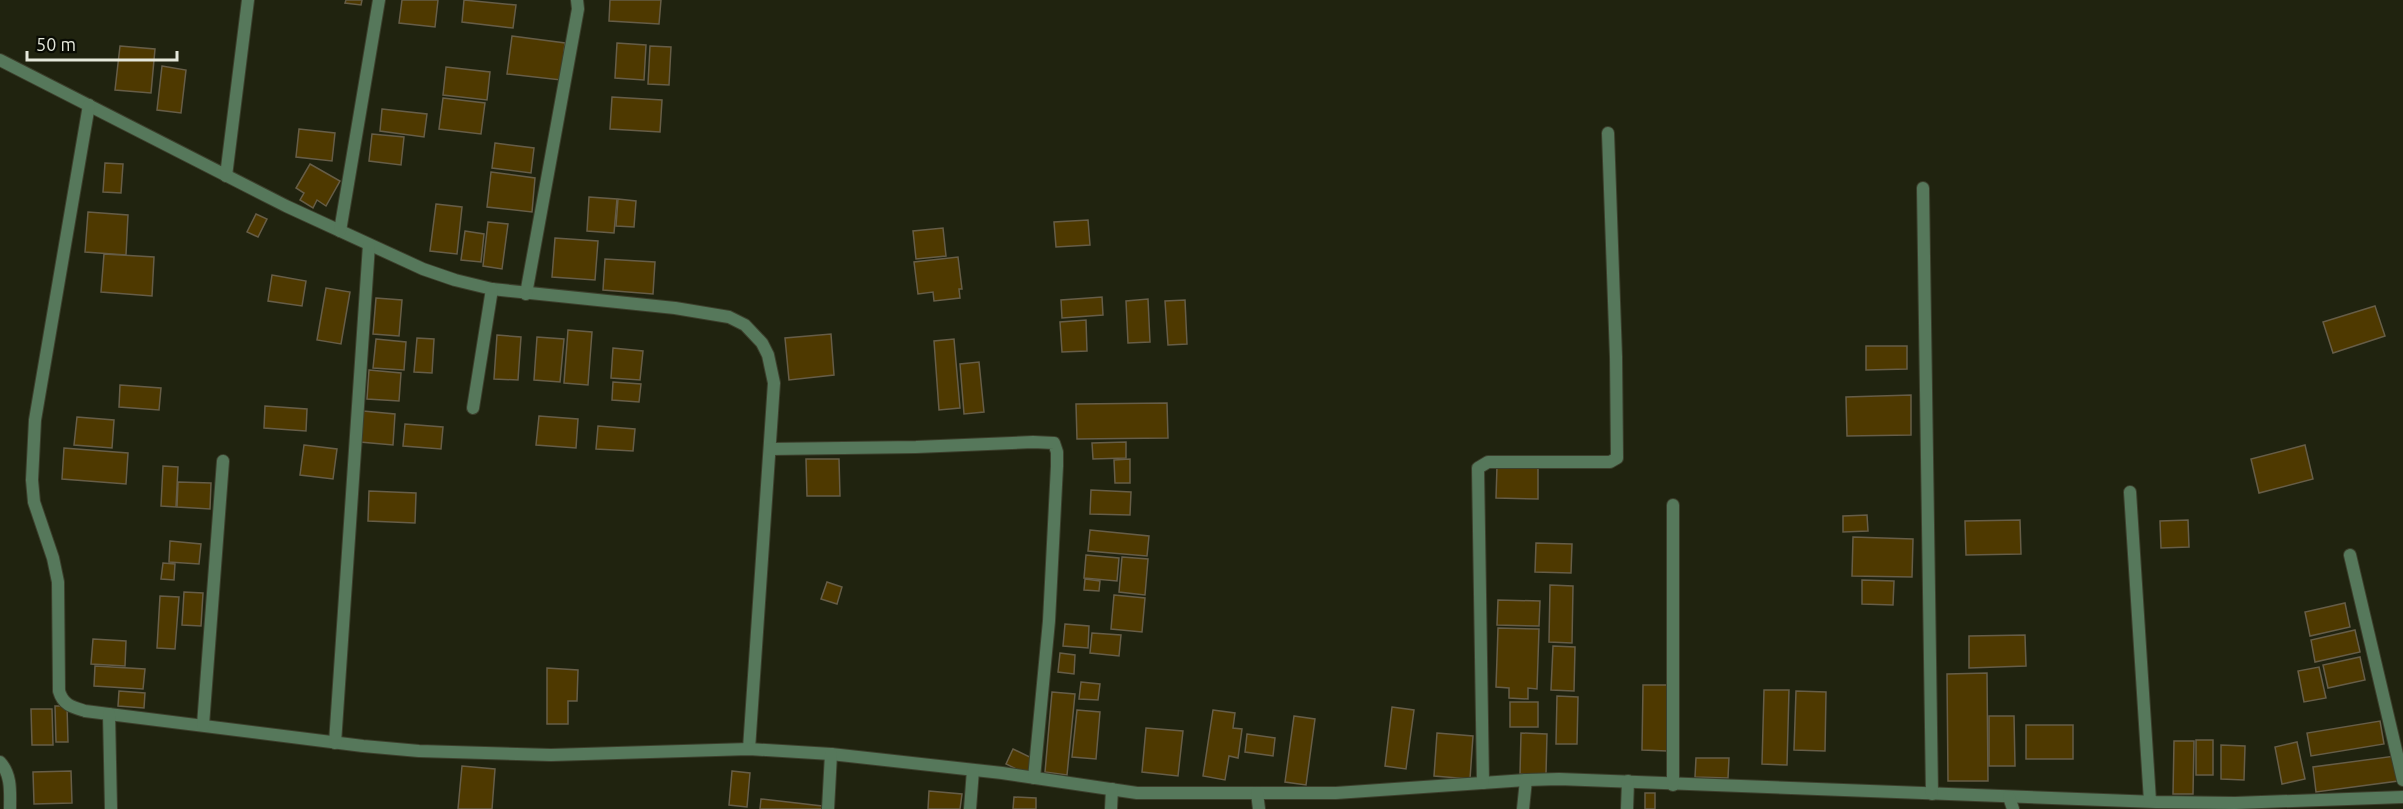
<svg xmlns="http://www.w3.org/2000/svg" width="2403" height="809" viewBox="0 0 2403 809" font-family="Ubuntu,sans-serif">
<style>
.building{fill:#4e3900;stroke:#665d47;stroke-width:1.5}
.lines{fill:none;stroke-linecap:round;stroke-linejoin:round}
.minor-casing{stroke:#3c3f2c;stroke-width:14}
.minor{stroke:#56785b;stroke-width:12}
</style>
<rect width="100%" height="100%" fill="#20230f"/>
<g class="building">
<path d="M346,0H362L361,5L345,3Z"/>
<path d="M402,0H438L435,27L399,23Z"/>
<path d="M464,0L516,5L513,28L462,22Z"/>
<path d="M610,0H661L659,24L609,21Z"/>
<path d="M512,36L565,43L561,80L507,74Z"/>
<path d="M617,43L646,45L644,80L615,78Z"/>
<path d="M120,46L155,49L151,93L115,90Z"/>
<path d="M650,46L671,47L669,85L648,84Z"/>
<path d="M162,66L186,70L181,113L157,110Z"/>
<path d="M446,67L490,72L487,100L443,95Z"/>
<path d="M612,97L662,100L660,132L610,129Z"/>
<path d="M443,98L485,103L481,134L439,129Z"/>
<path d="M382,109L427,114L424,137L380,131Z"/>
<path d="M299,129L335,133L332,161L296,157Z"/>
<path d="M372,134L404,137L401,165L369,161Z"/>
<path d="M495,143L534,148L531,173L492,168Z"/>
<path d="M105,163L123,164L121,193L103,192Z"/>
<path d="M310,164L340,181L326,206L317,200L313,208L300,200L304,193L296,188Z"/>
<path d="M491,172L535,178L532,212L487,207Z"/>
<path d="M589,197L617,199L614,233L587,231Z"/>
<path d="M618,199L636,201L634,227L616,226Z"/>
<path d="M436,204L462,207L457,254L430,251Z"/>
<path d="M88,212L128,215L126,255L85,252Z"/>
<path d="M256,214L267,219L258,237L247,232Z"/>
<path d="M1088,220L1090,245L1056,247L1054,222Z"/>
<path d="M488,222L508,224L502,269L483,266Z"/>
<path d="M943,228L946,256L916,259L913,231Z"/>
<path d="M465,231L484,234L481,262L461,260Z"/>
<path d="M555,238L598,241L595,280L552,277Z"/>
<path d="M104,254L154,257L152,296L101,292Z"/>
<path d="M958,257L962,289H959L960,298L934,301L933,292L918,294L914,262Z"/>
<path d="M605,259L655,262L653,294L603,290Z"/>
<path d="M272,275L306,281L302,306L268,301Z"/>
<path d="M326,288L350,292L341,344L317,340Z"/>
<path d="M1102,297L1103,315L1062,318L1061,300Z"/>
<path d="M376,298L402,300L399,336L373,334Z"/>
<path d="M1148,299L1150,342L1128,343L1126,301Z"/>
<path d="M1185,300L1187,344L1168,345L1165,301Z"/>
<path d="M2375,306L2385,336L2333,353L2323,322Z"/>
<path d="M1086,320L1087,351L1062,352L1060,322Z"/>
<path d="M568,330L592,332L588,385L564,383Z"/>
<path d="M831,334L834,375L789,380L785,338Z"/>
<path d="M497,335L521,337L518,380L494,379Z"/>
<path d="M537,337L564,339L560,382L534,380Z"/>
<path d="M417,338L434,339L432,373L414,372Z"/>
<path d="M376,339L406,342L404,370L373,368Z"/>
<path d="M954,339L960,408L939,410L934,341Z"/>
<path d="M1866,346H1907V369L1866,370Z"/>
<path d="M613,348L643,351L640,380L611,378Z"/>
<path d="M979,362L984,412L964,414L960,364Z"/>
<path d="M369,370L401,373L399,401L367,399Z"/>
<path d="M613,382L641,384L639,402L612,400Z"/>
<path d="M120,385L161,388L159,410L119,407Z"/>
<path d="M1911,395V435L1847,436L1846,397Z"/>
<path d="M1167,403L1168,438L1077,439L1076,404Z"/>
<path d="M265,406L307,409L306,431L264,428Z"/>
<path d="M363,411L395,414L393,445L360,442Z"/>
<path d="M539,416L578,419L576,448L536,445Z"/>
<path d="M77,417L114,420L112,448L74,445Z"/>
<path d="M405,424L443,427L441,449L403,446Z"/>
<path d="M598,426L635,429L633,451L596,449Z"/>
<path d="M1126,442V458L1093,459L1092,443Z"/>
<path d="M304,445L337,449L333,479L300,475Z"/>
<path d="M2305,445L2313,479L2259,493L2251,459Z"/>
<path d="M64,448L128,453L126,484L62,479Z"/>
<path d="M806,459H839L840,496H807Z"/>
<path d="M1130,459V483H1115L1114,460Z"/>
<path d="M163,466L178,467L176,507L161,506Z"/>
<path d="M1497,466L1538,467V499L1496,498Z"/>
<path d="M178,482L211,483L210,509L177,507Z"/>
<path d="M1091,490L1131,492L1130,515L1090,514Z"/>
<path d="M369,491L416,493L415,523L368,521Z"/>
<path d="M1867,515L1868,531L1843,532V516Z"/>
<path d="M2020,520L2021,554L1966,555L1965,521Z"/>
<path d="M2188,520L2189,547L2161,548L2160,521Z"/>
<path d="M1090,530L1149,536L1147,556L1088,551Z"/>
<path d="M1853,537L1913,539L1912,577L1852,576Z"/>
<path d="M170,541L201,544L199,564L169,562Z"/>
<path d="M1536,543L1572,544L1571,573L1535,572Z"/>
<path d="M1086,555L1119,558L1117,581L1084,578Z"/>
<path d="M1122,557L1148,559L1145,595L1119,592Z"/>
<path d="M163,563L175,564L174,580L161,579Z"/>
<path d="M1085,579L1100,581L1099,591L1084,590Z"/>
<path d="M1862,580L1894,581L1893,605L1862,604Z"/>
<path d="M827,582L842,587L837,604L821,599Z"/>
<path d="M1550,585L1573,586L1572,643L1549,642Z"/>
<path d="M184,592L203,593L201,626L182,625Z"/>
<path d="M1114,595L1145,598L1142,632L1111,629Z"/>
<path d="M160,596L179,597L175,649L157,648Z"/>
<path d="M1498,600L1540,601L1539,626L1497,625Z"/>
<path d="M2345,603L2350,627L2310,636L2305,612Z"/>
<path d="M1065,624L1089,626L1088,648L1063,646Z"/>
<path d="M1498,628L1539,629L1537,689L1528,688V699L1509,698V688L1496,687Z"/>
<path d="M2355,630L2360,652L2315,662L2311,640Z"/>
<path d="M1092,633L1121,635L1119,656L1090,653Z"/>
<path d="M2025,635L2026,666L1969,668V636Z"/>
<path d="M93,639L126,641L125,666L91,664Z"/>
<path d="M1553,646L1575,647L1574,691L1551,690Z"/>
<path d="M1060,653L1075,655L1074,674L1058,672Z"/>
<path d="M2360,657L2365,680L2328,688L2323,665Z"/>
<path d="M95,666L145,669L143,689L94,686Z"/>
<path d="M2319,667L2326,698L2304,702L2298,671Z"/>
<path d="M547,668L578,670L577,701H568V724H547Z"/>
<path d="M1987,673L1988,781H1948L1947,674Z"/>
<path d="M1081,682L1100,684L1098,700L1079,699Z"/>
<path d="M1643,685H1668L1667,751L1642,750Z"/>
<path d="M1764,690H1789L1787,765L1762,764Z"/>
<path d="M119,691L145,693L144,708L118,706Z"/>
<path d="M1796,691L1826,692L1825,751L1794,750Z"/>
<path d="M1052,692L1075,694L1067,775L1045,772Z"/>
<path d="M1557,696L1578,697L1577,744H1556Z"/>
<rect x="1510" y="702" width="28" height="25"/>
<path d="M55,706H67L68,742H56Z"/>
<path d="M1392,707L1414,710L1406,769L1385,766Z"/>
<path d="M31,709H52L53,745H32Z"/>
<path d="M1077,710L1100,712L1096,759L1072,757Z"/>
<path d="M1213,710L1235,713L1233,728L1242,729L1238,758L1229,756L1225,780L1203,776Z"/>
<path d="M1294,716L1315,719L1306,785L1285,782Z"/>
<path d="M1989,716H2014L2015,766H1989Z"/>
<path d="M2380,721L2384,744L2311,756L2307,733Z"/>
<rect x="2026" y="725" width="47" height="34"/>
<path d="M1146,728L1183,731L1178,776L1142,772Z"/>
<path d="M1437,733L1473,736L1470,779L1434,776Z"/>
<path d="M1521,733L1547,734L1546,774H1520Z"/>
<path d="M1247,734L1275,738L1273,756L1245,752Z"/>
<rect x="2196" y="740" width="17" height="35"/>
<path d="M2174,741H2194L2193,794H2173Z"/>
<path d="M2297,742L2305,779L2282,784L2275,747Z"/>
<path d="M2221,745L2245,746L2244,780L2221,779Z"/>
<path d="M1013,749L1034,759L1027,774L1006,764Z"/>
<path d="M2395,756L2398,781L2316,792L2313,767Z"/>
<path d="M1696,758H1729L1728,778L1695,777Z"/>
<path d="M462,766L495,769L492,809H458Z"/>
<path d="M71,771L72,803L34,804L33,772Z"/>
<path d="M732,771L750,773L747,807L729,805Z"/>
<path d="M929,791L962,794L960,809H928Z"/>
<rect x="1645" y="793" width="10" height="16"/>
<path d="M1014,797L1036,798V809H1013Z"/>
<path d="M761,799L822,806V809H760Z"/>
</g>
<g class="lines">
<defs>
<g id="minor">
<path d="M0,60L286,206L423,269L455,280L492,289L675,308L729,317L745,325L762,343L768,355L774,383L749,749"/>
<path d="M89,105L35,420L32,480L34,502L53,558L58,582L59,691C63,705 72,707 85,711L363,746L419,751L551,755L749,749L831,754L1002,773L1137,793H1336L1526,780L1559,779L2156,802L2235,803L2403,797"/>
<path d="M226,176L248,0"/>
<path d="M1923,188L1932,794"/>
<path d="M340,231L379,0"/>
<path d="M526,294L578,9L577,0"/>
<path d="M473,408L492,289"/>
<path d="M770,449L916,447L1033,442L1054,443L1057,452V466L1049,621L1034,778"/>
<path d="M2130,492L2150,801"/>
<path d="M1673,505V785"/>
<path d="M2350,555L2403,780"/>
<path d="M109,714L111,809"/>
<path d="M203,725L223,461"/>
<path d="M335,743L369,245"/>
<path d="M0,762C12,775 10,793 10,809"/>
<path d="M1483,783L1478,468L1488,462H1610L1617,458L1616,357L1608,133"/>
<path d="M1257,793L1259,809"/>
<path d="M2009,797L2013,809"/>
<path d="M828,809L831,754"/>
<path d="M970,809L973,770"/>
<path d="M1111,809L1112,789"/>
<path d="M1523,809L1526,780"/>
<path d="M1627,809L1628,781"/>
</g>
</defs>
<use href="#minor" class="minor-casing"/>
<use href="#minor" class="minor"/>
</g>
<path d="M27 51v9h150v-9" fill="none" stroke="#e5e8db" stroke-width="3"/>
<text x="36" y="51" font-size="18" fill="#e5e8db" stroke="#0a0c04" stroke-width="4.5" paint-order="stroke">50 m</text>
</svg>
